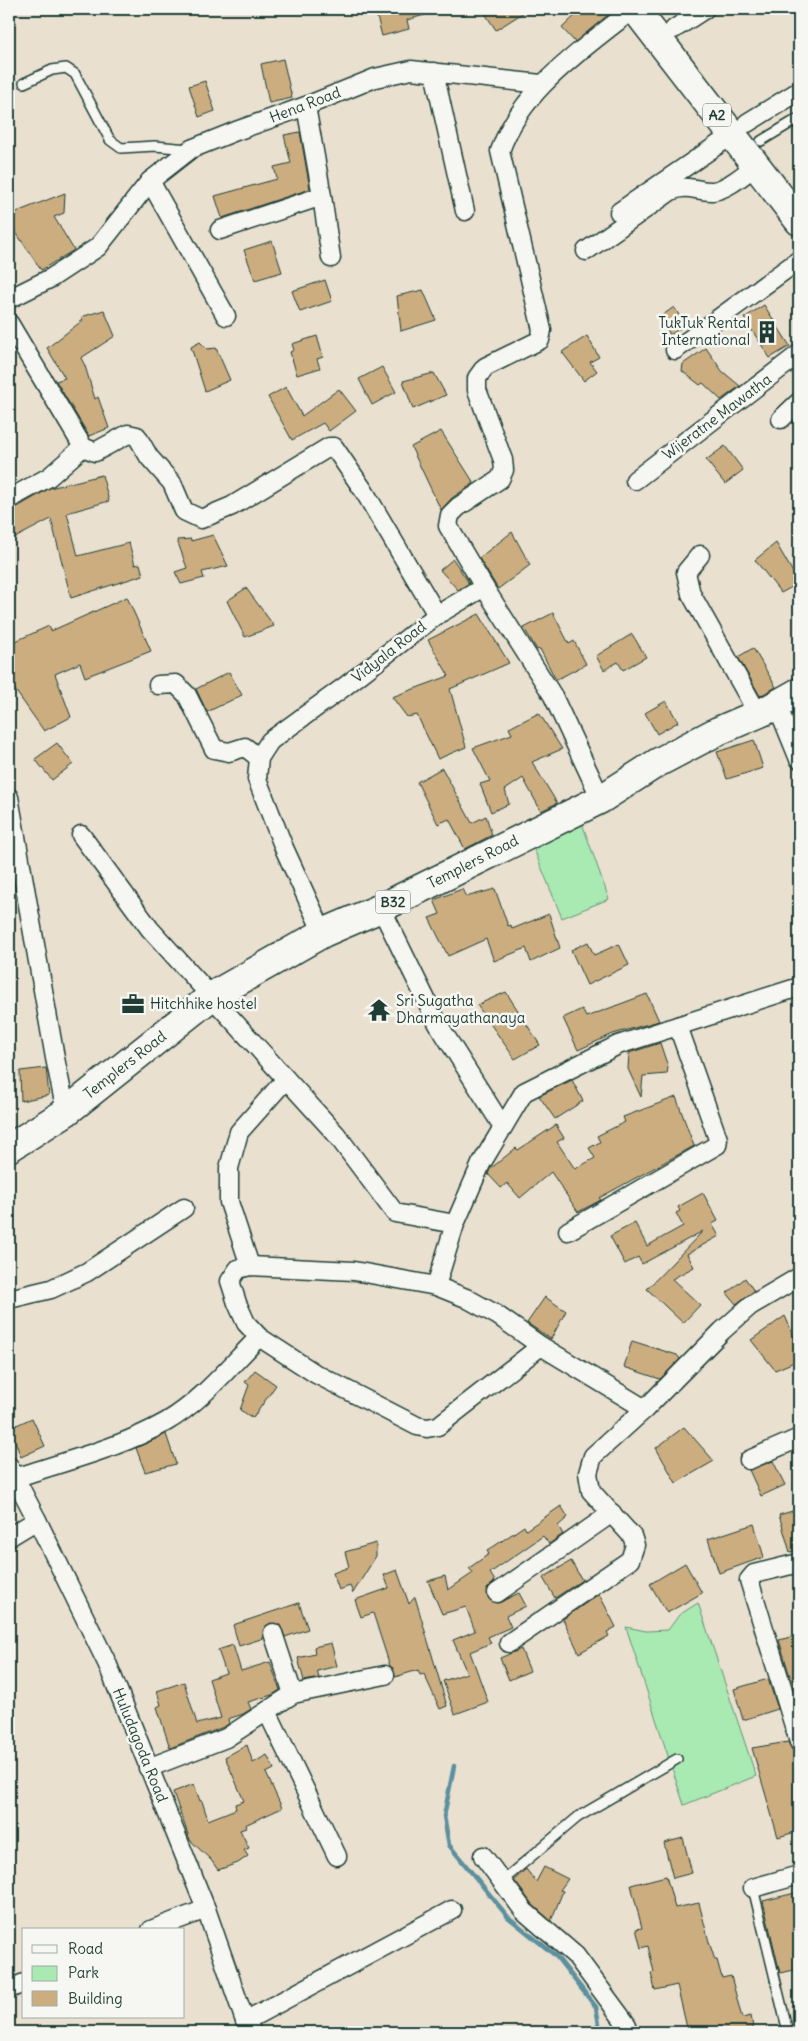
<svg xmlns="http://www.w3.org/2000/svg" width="808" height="2041" viewBox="0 0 808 2041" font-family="Delius,sans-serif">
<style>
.green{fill:#a9e9b2;stroke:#649373}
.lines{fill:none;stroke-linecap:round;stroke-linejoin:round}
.stream{stroke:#5b909e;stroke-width:4.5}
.building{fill:#ccad80;stroke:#1f3d34}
.service-casing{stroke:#1f3d34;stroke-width:12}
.minor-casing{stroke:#1f3d34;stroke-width:21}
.primary-casing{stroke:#1f3d34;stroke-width:31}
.trunk-casing{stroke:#1f3d34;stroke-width:31}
.service{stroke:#f6f6f2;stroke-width:9}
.minor{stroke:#f6f6f2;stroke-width:18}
.primary{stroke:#f6f6f2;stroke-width:28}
.trunk{stroke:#f6f6f2;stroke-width:28}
.labels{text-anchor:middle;stroke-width:5;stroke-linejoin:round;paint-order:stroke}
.shield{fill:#f6f6f2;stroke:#60746d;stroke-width:1}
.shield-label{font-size:14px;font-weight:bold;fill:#1f3d34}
.street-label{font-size:15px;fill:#1f3d34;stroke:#f6f6f2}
.poi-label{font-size:15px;fill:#1f3d34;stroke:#f6f6f2;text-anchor:start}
</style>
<rect width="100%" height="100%" fill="#e9e0d0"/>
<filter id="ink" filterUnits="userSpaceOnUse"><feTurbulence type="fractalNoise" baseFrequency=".02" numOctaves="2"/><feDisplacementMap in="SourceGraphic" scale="10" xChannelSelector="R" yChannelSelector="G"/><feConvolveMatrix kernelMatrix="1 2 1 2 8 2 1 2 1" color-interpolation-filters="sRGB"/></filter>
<g filter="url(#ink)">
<g class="green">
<path d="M582,823L609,899L562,918L533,847Z"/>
<path d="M698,1603L756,1776L684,1805L626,1627L646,1631L668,1630L679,1615Z"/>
</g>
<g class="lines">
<path class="stream" d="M454,1766L444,1816L449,1845L508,1917L556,1956L596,2007L599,2024L589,2032"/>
</g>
<g class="building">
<path d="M375,9H434L435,12L407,20L409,29L382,36Z"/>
<path d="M482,9H529L496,30Z"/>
<path d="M582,9H604L609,14L575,42L562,28Z"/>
<path d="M283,59L292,98L269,103L261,64Z"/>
<path d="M205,81L215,111L199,117L189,86Z"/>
<path d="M300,132L310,189L222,218L215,196L277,179L274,167L291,163L284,135Z"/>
<path d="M65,193L64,213L54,217L74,250L41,270L9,222V215Z"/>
<path d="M272,241L282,272L255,280L244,250Z"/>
<path d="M325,280L332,301L300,312L292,291Z"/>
<path d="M423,290L436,320L401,331L397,296Z"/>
<path d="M764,305L790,346L770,358L744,318Z"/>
<path d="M674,307L685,325L670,335L660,317Z"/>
<path d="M104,310L115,336L81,358L85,366L95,399L98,397L109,428L89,436L56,381L65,378L47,348L83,320L81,317Z"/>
<path d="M317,336L323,357L317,359L320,368L297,375L290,352L294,350L292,344Z"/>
<path d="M587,336L599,357L590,362L597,371L584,381L562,352Z"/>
<path d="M200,342L207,349L216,348L230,380L205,391L191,347Z"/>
<path d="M706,348L722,371L740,386L721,400L703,383L700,385L682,371L683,364Z"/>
<path d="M382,367L396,392L372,405L359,379Z"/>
<path d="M434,373L446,395L413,409L403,381Z"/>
<path d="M286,387L302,416L339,389L356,411L329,431L323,423L292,440L268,397Z"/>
<path d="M441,431L474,483L452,498L441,510L411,447Z"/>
<path d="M725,446L743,470L725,484L706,460Z"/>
<path d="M102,475L109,501L67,513L78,556L129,543L135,565L140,564L143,575L71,598L51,519L9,541V512L50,488Z"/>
<path d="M512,532L530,565L498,589L479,558Z"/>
<path d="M213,535L228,566L202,572L204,578L181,584L175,572L187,568L177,540L191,539V541Z"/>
<path d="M776,543L799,583L781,593L755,560Z"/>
<path d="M453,559L469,583L458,590L440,570Z"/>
<path d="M246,588L274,626L245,637L227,601Z"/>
<path d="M127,597L151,651L85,677L80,663L55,674L71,717L44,731L15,690L9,676V644L49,626L51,631Z"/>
<path d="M553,613L569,644L574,641L586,664L556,680L540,649L537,650L524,628Z"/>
<path d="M479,614L509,663L450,689L466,747L438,759L417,715L407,717L392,697L449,676L428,640Z"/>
<path d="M632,634L646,657L623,670L618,662L604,670L596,656Z"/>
<path d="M753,648L776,687L760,696L738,657Z"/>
<path d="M229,672L242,695L207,712L196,689Z"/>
<path d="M666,701L678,722L657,734L645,713Z"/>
<path d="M539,713L562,749L532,762L557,803L541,811L523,778L505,790L509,804L491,812L480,784L490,781L473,748L512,734L509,728Z"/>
<path d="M754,740L763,768L727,779L717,752Z"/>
<path d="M57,743L73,764L52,780L35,759Z"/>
<path d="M442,768L472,823L486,816L492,835L465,849L449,819L438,824L417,782Z"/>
<path d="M462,889L466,897L495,889L508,926L511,925L512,929L549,914L560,948L531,962L526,948L494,961L486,939L448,956L429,918L440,914L434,900Z"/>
<path d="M588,942L594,955L619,944L629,965L587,985L571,950Z"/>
<path d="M506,992L540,1045L515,1059L477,1005Z"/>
<path d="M647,994L659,1021L613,1034L578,1050L563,1018L582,1009L586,1017Z"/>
<path d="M660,1043L668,1067L667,1074L643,1076L641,1097L628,1069L629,1053Z"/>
<path d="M46,1068L49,1095L21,1101L20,1071Z"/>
<path d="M572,1080L583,1101L555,1119L539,1096Z"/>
<path d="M676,1097L694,1146L599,1198L601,1200L578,1212L551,1172L520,1198L507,1183L501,1188L488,1174L490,1169L516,1148L518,1150L556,1125L564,1138L557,1142L575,1169L595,1158L589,1148L600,1142L597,1136L625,1122L623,1117Z"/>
<path d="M703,1193L718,1221L712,1224L719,1236L687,1254L694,1267L672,1279L700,1305L683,1323L647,1289L703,1231L642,1264L638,1257L625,1264L610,1236L635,1223L647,1246L683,1226L676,1213L680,1211L678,1207Z"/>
<path d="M745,1278L754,1291L736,1304L727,1293Z"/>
<path d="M545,1297L566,1311L551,1339L527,1323Z"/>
<path d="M785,1316L799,1348V1360L775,1370L751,1340Z"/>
<path d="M632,1341L677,1355L680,1359L660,1379L624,1367Z"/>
<path d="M255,1370L276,1385L253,1418L240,1410L249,1385L245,1382Z"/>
<path d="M32,1418L45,1446L21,1457L10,1428Z"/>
<path d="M684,1427L714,1461L676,1483L656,1448Z"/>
<path d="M166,1434L176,1464L145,1472L136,1448Z"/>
<path d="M773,1461L785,1485L761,1496L749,1470Z"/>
<path d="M561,1506L568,1517L558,1526L563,1534L549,1544L543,1536L490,1573L495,1581L487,1589L489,1599L498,1603L519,1593L526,1606L506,1616L511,1627L488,1637L491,1643L470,1652L488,1702L455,1714L443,1681L467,1673L453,1640L475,1631L466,1607L442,1614L428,1581L445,1576L448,1590L473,1573L469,1568L489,1554L487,1551L524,1526L526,1530Z"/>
<path d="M799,1509V1550L790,1552L779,1515Z"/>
<path d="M754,1524L764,1557L719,1573L708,1539Z"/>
<path d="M376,1543V1556L353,1593L350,1586L339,1590L333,1573L349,1567L345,1552Z"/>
<path d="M571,1561L582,1580L555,1598L543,1578Z"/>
<path d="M685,1563L702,1593L667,1613L650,1584Z"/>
<path d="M397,1570L409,1604L415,1597L447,1706L440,1709L424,1674L420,1675L418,1670L395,1677L393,1668L390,1666L373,1613L361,1617L355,1600L389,1588L384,1575Z"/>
<path d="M599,1594L616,1627L607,1632L609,1636L579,1653L563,1619Z"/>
<path d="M299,1603L308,1629L285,1637L280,1625L270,1623L263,1630L264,1638L239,1646L233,1625Z"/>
<path d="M799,1635V1703H798L779,1640Z"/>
<path d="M331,1643L337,1666L317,1671L319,1678L304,1681L298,1658L315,1654L314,1647Z"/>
<path d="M233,1645L241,1671L270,1662L280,1690L272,1695L248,1702L251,1709L243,1714L228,1719L229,1724L221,1728L170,1748L157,1707L161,1705L157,1691L184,1682L197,1724L221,1718L209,1679L226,1673L218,1650Z"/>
<path d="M521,1649L530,1671L509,1680L500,1658Z"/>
<path d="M768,1679L778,1709L743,1720L734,1689Z"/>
<path d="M788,1742L792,1750L799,1752V1831L778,1837L752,1748Z"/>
<path d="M247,1745L253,1763L267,1755L274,1769L266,1773L282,1808L245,1825L246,1828L240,1830L249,1848L244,1850L248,1856L238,1863L218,1870L211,1860L190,1840L173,1792L194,1784L200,1801H202L208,1820L236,1809L235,1804L244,1801L225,1757Z"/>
<path d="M683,1838L692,1873L673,1878L664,1843Z"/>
<path d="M544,1867L568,1879L560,1890L563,1891L551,1921L532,1904L514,1880L526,1869L536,1882Z"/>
<path d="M666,1876L675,1908L699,1903L709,1942L715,1960H717L722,1978L731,1976L742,2018L751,2016L754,2032H688L677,1985L655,1990L651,1973L654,1972L648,1946L641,1948L636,1929L642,1928L631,1885Z"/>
<path d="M799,1892V1969L780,1973L763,1901Z"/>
</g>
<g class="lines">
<defs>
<g id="service">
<path d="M24,83L52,70L66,68L75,74L110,140L121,148L155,146L188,149"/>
<path d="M761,141L799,118"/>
<path d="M501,1882L578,1817L677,1759"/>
<path d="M753,1888L788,2032"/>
</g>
<g id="minor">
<path d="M674,29L705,9"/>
<path d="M434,72L465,211"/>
<path d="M747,123L799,91"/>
<path d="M150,181L226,316"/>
<path d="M322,196L331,258"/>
<path d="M619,212L732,135"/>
<path d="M220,230L322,196L306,106"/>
<path d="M586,251L671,191C688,183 697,192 713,191C728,189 744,174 757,165"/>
<path d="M9,299L51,278L98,247L150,181L191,149L236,131L306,106L375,78L411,70L541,84"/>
<path d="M9,323L83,447L95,452L128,434L137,436L149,457L172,483L184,511L201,519L232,506L329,447H334L364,491L437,615"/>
<path d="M675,350L799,260"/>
<path d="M781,419L799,402"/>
<path d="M635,480L799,354"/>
<path d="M9,499L49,477L83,447"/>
<path d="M700,555L686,572L691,594L757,712"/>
<path d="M484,587L448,526L450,515L458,507L500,479L504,470L503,460L477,390V378L485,367L540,340L542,330L500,151C522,88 584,49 633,9"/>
<path d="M158,685L176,684L187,695L214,749L229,752L245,747L259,758"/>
<path d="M777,705L799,759"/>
<path d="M9,797L55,1058L66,1112"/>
<path d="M81,835L150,929L336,1134L395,1213L455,1224"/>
<path d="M381,908L438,1024L503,1127"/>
<path d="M323,933L284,848L257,779L259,758L270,741L344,687L437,615L484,587L553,696L601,799"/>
<path d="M568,1231L717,1145L718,1139L678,1026"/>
<path d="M250,1266L229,1202V1168L239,1132L286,1079"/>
<path d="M436,1286L455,1224L481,1164L524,1092L618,1045L799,987"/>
<path d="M9,1299L51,1289L87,1272L184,1208"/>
<path d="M541,1346L438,1426L427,1428L417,1426L316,1374L259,1337L246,1323L237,1303L230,1281L238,1269L250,1266L354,1271L436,1286L466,1298L497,1315L541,1346L645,1409"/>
<path d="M749,1460L799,1438"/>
<path d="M9,1466L37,1520L107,1663L206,1909L245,2021L252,2032"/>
<path d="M15,1478C65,1461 120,1448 166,1422C202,1401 230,1366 259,1337"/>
<path d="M9,1537L37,1520"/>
<path d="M799,1563L754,1574L749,1580L799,1742"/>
<path d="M497,1593L612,1513"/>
<path d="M273,1633L293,1694"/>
<path d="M509,1643L630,1560L635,1545L632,1536L591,1491L588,1473L593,1456L645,1409L722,1331L750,1306L799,1277"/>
<path d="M267,1711L337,1856"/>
<path d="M148,1768L226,1738L293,1694L385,1675"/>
<path d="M483,1856L524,1911L576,1956L627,2025L625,2032"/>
<path d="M753,1888L799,1875"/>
<path d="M151,1930L206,1909"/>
<path d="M9,1989L24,1983"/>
<path d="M245,2021L452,1910"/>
</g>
<path id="primary" d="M9,1148L66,1112L212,996L323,933L381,908L601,799L657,763L718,731L767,710L799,692"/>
<path id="trunk" d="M635,9L799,221"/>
</defs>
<use href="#service" class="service-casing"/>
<use href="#minor" class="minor-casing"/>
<use href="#primary" class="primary-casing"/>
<use href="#trunk" class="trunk-casing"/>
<use href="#service" class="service"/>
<use href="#minor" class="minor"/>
<use href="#primary" class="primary"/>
<use href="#trunk" class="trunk"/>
</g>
</g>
<defs>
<symbol id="building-bare" viewBox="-9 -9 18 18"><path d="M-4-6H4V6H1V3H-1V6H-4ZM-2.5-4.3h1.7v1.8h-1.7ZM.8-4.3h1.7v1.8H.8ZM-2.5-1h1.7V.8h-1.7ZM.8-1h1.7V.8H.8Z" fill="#1f3d34" stroke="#f6f6f2" stroke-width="2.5" paint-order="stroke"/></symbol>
<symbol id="office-bare" viewBox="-9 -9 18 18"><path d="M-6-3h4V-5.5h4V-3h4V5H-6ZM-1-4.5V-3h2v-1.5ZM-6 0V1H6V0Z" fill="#1f3d34" stroke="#f6f6f2" stroke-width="2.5" paint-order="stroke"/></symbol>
<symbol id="temple-bare" viewBox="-9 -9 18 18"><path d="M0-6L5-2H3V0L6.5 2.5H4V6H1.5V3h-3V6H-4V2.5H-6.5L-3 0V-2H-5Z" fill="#1f3d34" stroke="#f6f6f2" stroke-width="2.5" paint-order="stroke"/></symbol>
</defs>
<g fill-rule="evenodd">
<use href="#building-bare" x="751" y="316" width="32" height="32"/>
<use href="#office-bare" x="117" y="988" width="32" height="32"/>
<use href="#temple-bare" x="363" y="994" width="32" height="32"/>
</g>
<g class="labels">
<g class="shield">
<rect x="703" y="103.5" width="28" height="23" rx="4"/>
<rect x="375.5" y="890.5" width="35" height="23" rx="4"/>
</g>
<g class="shield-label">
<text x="717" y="120">A2</text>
<text x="393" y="907">B32</text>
</g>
<g class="street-label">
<text transform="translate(305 105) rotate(-21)" y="5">Hena Road</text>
<text transform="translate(717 417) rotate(-37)" y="5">Wijeratne Mawatha</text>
<text transform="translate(389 652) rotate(-38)" y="5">Vidyala Road</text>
<text transform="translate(473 862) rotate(-27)" y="5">Templers Road</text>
<text transform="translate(125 1065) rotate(-38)" y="5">Templers Road</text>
<text transform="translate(140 1745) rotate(68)" y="5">Huludagoda Road</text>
</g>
<g class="poi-label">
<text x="750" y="328" text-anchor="end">TukTuk Rental<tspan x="750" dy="17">International</tspan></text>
<text x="396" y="1006">Sri Sugatha<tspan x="396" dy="17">Dharmayathanaya</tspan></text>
<text x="150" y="1009">Hitchhike hostel</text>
</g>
</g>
<rect width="808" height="2041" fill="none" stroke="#f6f6f2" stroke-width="30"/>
<rect x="15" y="15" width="778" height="2011" fill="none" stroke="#1f3d34" stroke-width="2" filter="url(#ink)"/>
<rect x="22" y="1928" width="162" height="90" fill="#f6f6f2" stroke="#a0aca6"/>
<rect x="32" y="1945" width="25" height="8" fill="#f6f6f2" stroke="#a0aca6"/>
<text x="68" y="1954" font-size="15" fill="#1f3d34">Road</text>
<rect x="32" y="1966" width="25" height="15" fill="#a9e9b2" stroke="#a0aca6"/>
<text x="68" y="1978" font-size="15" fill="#1f3d34">Park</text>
<rect x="32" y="1991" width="25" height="15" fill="#ccad80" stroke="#a0aca6"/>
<text x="68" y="2004" font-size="15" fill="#1f3d34">Building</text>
</svg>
